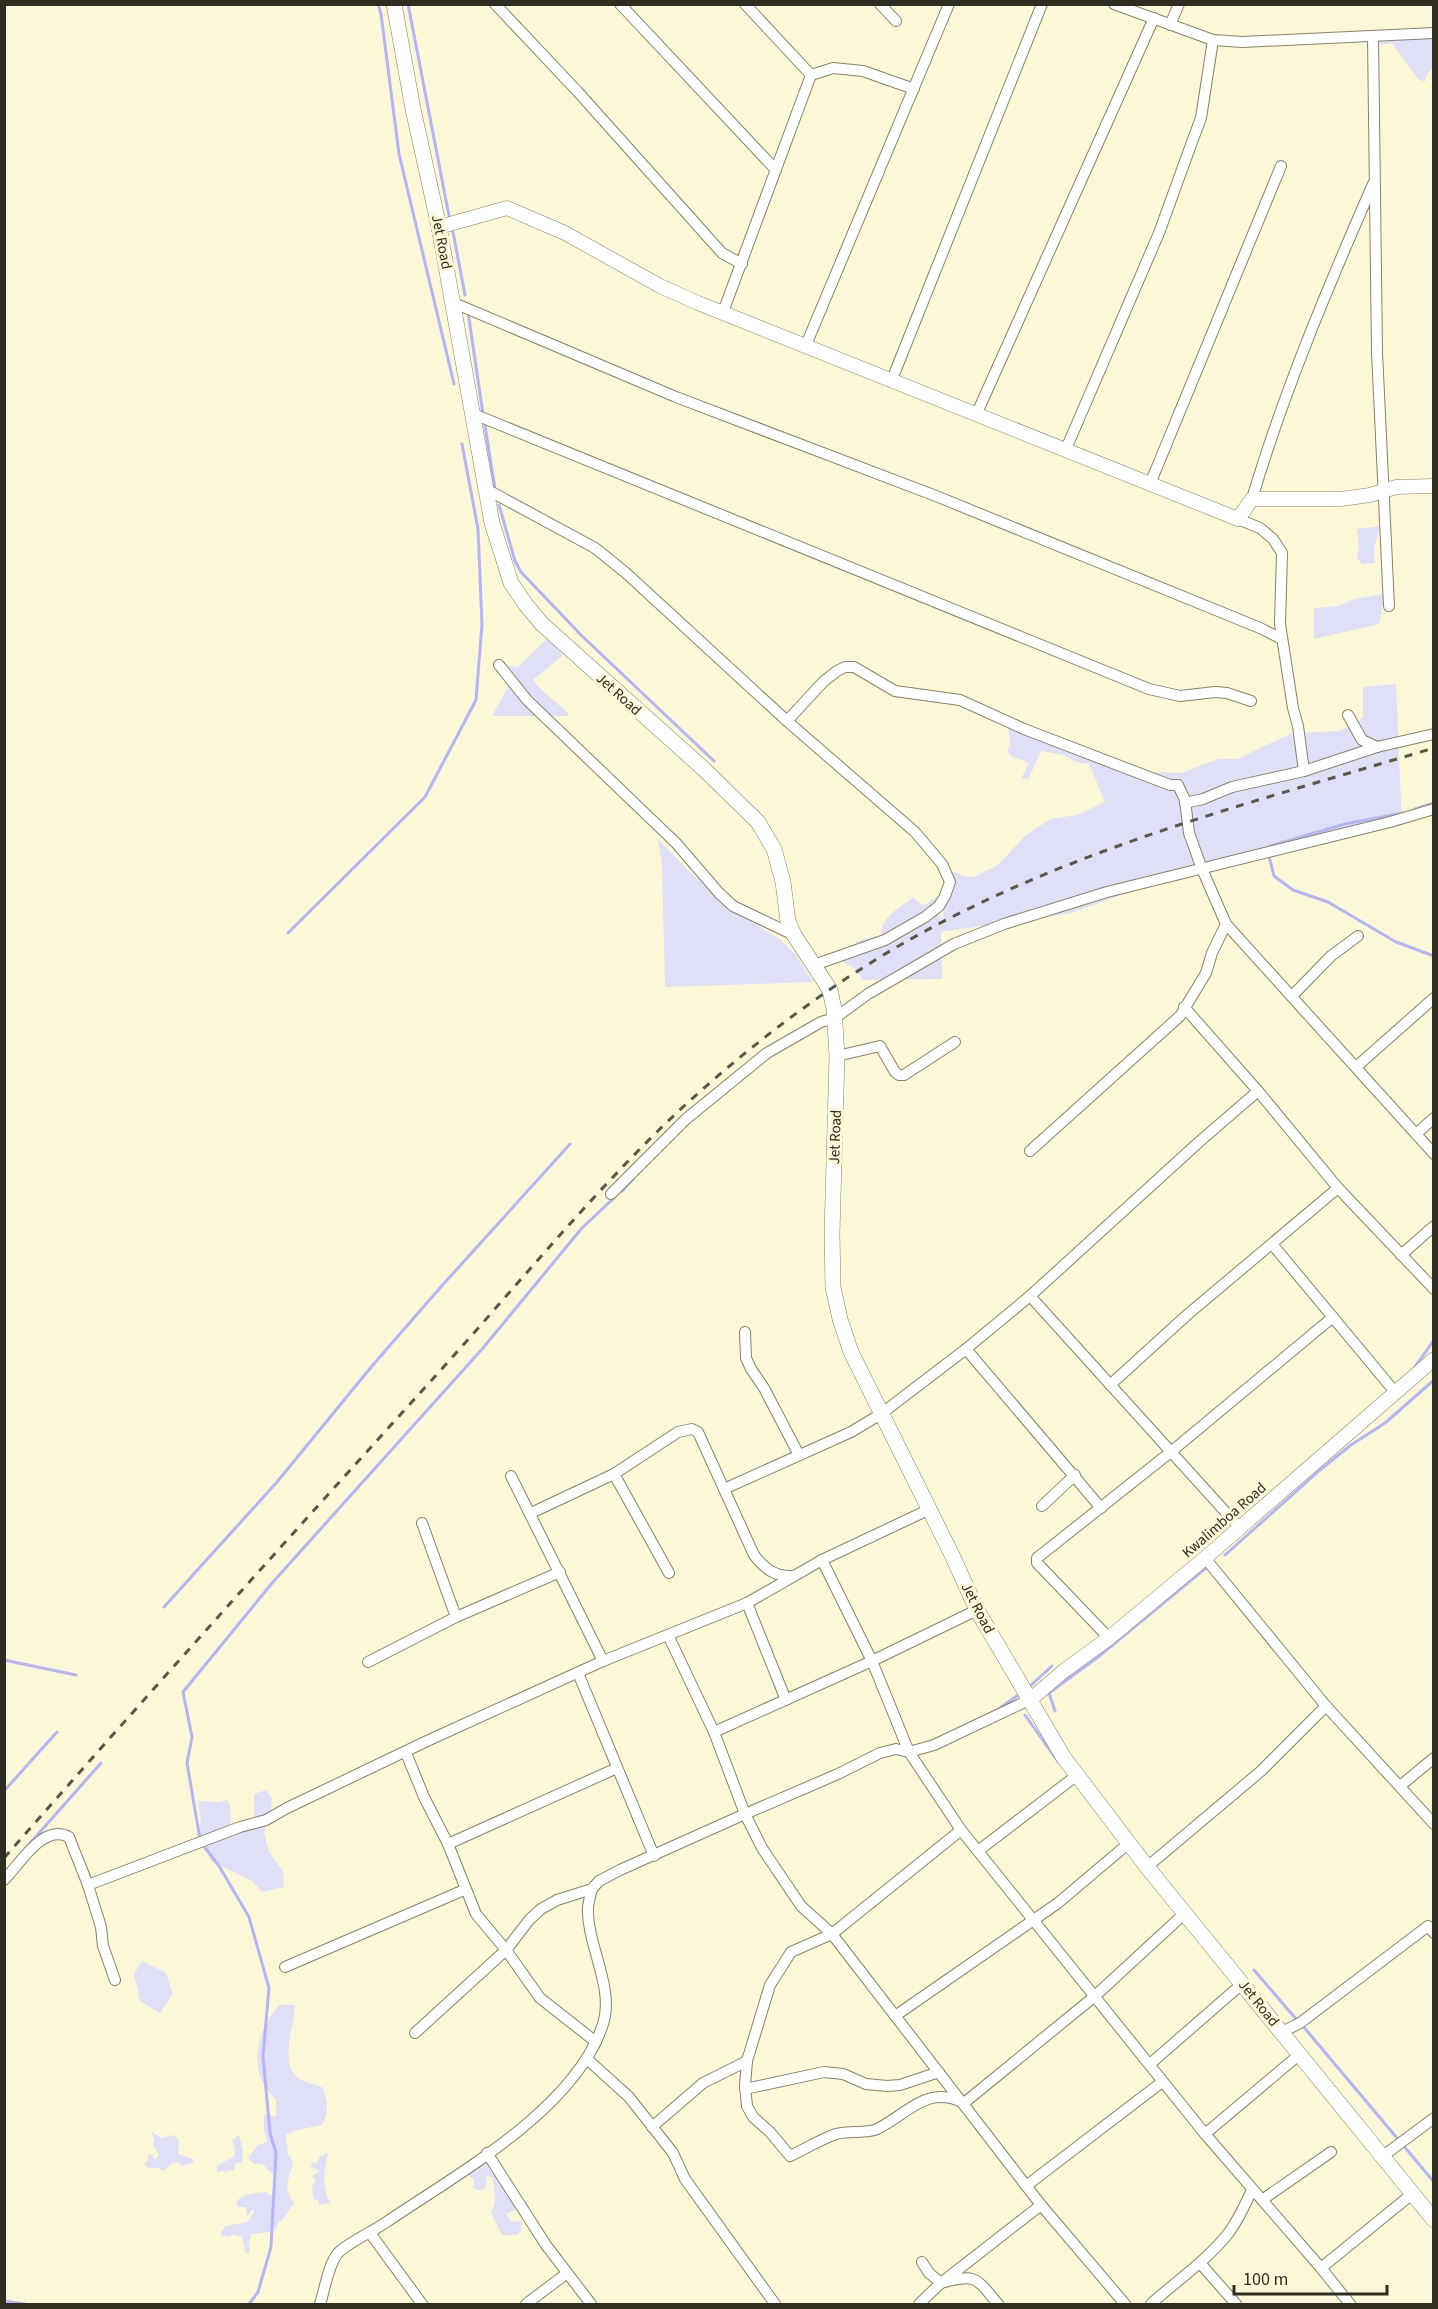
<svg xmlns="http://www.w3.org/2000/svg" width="1438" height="2309" viewBox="0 0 1438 2309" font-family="'Source Sans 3',sans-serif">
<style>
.green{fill:#dfe0f8}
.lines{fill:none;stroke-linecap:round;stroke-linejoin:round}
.stream{stroke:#b5b4f6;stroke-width:3}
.minor-casing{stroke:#878366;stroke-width:12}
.tertiary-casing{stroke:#878366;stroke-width:15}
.secondary-casing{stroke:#878366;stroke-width:16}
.minor{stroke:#fff;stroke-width:10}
.tertiary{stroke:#fff;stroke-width:14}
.secondary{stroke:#fff;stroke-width:15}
.rail{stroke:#5a5747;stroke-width:3;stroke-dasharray:8 8;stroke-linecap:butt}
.labels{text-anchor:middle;stroke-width:6;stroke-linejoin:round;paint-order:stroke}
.street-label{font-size:15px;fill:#2f2d21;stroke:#fcf7d7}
</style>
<rect width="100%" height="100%" fill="#fcf7d7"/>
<g class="green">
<path d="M1399,29H1433V67L1426,76L1425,82L1418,79L1392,43L1381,45L1375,33Z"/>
<path d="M1381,526C1376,540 1373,546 1375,563L1362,564L1357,558L1359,548L1357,529Z"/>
<path d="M1383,594L1384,599L1379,624L1314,639V608L1338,606L1354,599Z"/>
<path d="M548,638L563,655L533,680C544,695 558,702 570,716H492L508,687V665L517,668Z"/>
<path d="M1396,684L1402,825L1132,891L1071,913L941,932L942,979L863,980L854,968L842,962L841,953L861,940L881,935C881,917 899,908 913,898L924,906L939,895L941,928L950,875L953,871L963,876L974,877L998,865L1025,836L1050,819L1077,815L1105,802L1089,764L1076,762L1064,755L1041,751L1029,778L1021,779L1029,763L1011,756L1007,751L1010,745L1008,727L1060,748L1154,772L1182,773L1218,759H1237L1292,733L1340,731L1363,718V687Z"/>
<path d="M658,839L692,874L747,919L781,940L796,955L813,982L665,987L662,864Z"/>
<path d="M266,1790L272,1798L271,1809L264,1833L269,1852L283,1871L284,1887L262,1892L252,1881L211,1861L198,1833L201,1819L198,1801L219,1802L227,1800L230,1806L231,1826L254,1821V1794Z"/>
<path d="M142,1961L166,1973L173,1994L160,2013L140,2001L134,1974Z"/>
<path d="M279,2005H295C295,2025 279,2061 297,2077C303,2083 315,2083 323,2088C328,2103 329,2111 322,2125L297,2130L286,2135L288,2154L293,2162C290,2177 281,2190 295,2203C288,2208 286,2219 278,2223L275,2231L251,2234L249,2242L250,2252L246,2254L242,2237L231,2234V2236H222L221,2232L226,2226L247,2222L255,2211L252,2210L247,2216L246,2207H238L236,2202C243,2193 256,2193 266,2192L270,2195L272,2194L275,2176L262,2164H254L248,2158L258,2145L267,2142L264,2129V2115L276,2116V2099C246,2073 256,2032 279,2005Z"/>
<path d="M151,2131L161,2138L174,2135L179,2141L178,2154L193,2159V2163L182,2166L178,2163H172L164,2171L158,2168H149L144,2164L148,2160V2155L153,2154V2158L156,2159L159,2154L153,2145L154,2138Z"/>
<path d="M239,2135L243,2150L242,2163H236L234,2171L228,2170L226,2173L224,2171L217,2172V2166L234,2156L235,2149L232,2140Z"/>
<path d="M328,2153C324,2172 321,2186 331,2203L319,2205V2201L313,2199L312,2185L315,2184V2179L312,2176L320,2171L310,2166L313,2162L317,2163L320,2156Z"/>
<path d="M477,2160L490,2161L529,2205L521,2213L515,2210L506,2214L512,2222L522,2221L521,2231L516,2235H502L491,2213C497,2201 494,2191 493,2178L487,2175L485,2189L478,2190L473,2188L474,2180L467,2173Z"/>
</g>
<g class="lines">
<g class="stream">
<path d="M378,4L381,14L399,154L454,384"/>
<path d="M408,4L450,221"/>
<path d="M452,227L465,295"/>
<path d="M468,312L483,414"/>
<path d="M485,426L495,489"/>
<path d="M499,505L515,561L521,572L581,635L714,761"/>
<path d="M1415,809L1434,803"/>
<path d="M1270,846L1345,824L1403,813"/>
<path d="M1269,856L1274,876L1293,890L1328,902L1396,942L1434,956"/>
<path d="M288,933L425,797L476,700L482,624L478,529L462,444"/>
<path d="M622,1191L633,1179"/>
<path d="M1414,1368L1434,1340"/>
<path d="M1225,1555L1320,1470L1351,1445L1385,1423L1434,1380"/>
<path d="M164,1607L277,1482L372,1366L439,1289L570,1144"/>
<path d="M4,1660L76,1675"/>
<path d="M1029,1687L1052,1666"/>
<path d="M1000,1708L1021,1693"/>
<path d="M1055,1711L1049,1693L1098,1657L1207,1567"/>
<path d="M1025,1715L1059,1763"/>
<path d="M4,1791L57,1732"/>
<path d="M200,1839L187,1763L192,1737L183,1692L273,1582L483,1348L582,1228L615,1197"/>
<path d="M203,1845L219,1866L249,1917L269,1988L263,2056L270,2133L276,2153L271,2247L258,2292L249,2304"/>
<path d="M25,1849L101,1763"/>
<path d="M1254,1970L1297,2020"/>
<path d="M1302,2025L1434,2182"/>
<path d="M4,2301L25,2304"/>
</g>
<defs>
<g id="minor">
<path d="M495,4L578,92L722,253L742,264"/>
<path d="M620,4L776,170"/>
<path d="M745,4L811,75"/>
<path d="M880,4L896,21"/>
<path d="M1114,4L1213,40L1242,42L1434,33"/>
<path d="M1170,25L1179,4"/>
<path d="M1373,37L1377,352L1389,606"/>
<path d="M811,75L833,68L863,71L914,89"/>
<path d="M454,303L676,397L936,496L1260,628L1282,639"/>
<path d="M723,312L811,75"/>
<path d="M806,345L949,4"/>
<path d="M891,382L1042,4"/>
<path d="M471,413L1149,689L1180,696L1215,692L1227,693L1251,701"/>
<path d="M977,413L1154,18"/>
<path d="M1066,449L1159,233L1192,142L1201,118L1213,40"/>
<path d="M1150,484L1281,166"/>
<path d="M486,489L595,548L626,573L787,721L915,832L942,864L950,882L945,896L939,906L925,917L885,940L814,965"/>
<path d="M1252,499C1284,391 1328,287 1373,184"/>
<path d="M1238,519L1260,528L1273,539L1282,553L1280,624L1293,708L1298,726L1304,771"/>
<path d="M499,665L527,700L676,843L719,893L733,906L794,935"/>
<path d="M1348,715L1362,740L1377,747"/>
<path d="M787,721L823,682L837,671L845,667H854L895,691L960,700L1024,729L1170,785H1178L1185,800L1189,833L1202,869L1226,924L1434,1154"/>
<path d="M1185,803L1203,799L1232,787L1304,771L1377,747L1434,734"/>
<path d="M1292,996L1331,956L1358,936"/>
<path d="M1184,1007L1258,1091L1338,1188L1434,1289"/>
<path d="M837,1056L880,1046L895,1072L899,1075H904L955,1042"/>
<path d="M1356,1067L1434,998"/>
<path d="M1416,1134L1434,1118"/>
<path d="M1030,1151L1180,1016L1206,973L1212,953L1226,924"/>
<path d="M611,1194L686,1119L767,1053L821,1022L835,1018L868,994L954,944L1004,924L1107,892L1390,822L1434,809"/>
<path d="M1272,1244L1395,1392"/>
<path d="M1401,1255L1434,1226"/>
<path d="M1030,1296L1240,1528"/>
<path d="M745,1332L746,1358L751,1369L764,1388L799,1455"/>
<path d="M966,1349L1101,1508"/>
<path d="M1110,1385L1187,1315L1338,1188"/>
<path d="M614,1474L669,1573"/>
<path d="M511,1476L603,1661"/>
<path d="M724,1489L851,1432L881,1414L966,1349L1030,1296L1199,1142L1258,1091"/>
<path d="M1042,1506L1075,1475"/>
<path d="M531,1513L614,1474L678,1432L692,1429L698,1432L754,1555C765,1569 775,1577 793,1576"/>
<path d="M422,1523L456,1617"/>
<path d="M1205,1558L1326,1706L1434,1824"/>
<path d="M822,1560L872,1661L909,1752L961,1830L1205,2134L1321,2268L1350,2304"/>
<path d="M747,1603L786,1700"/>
<path d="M668,1635L714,1732L745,1814L762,1848L801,1906L832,1934L1041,2205L1125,2304"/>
<path d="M1109,1638L1037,1563V1558L1172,1451L1333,1317"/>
<path d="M368,1662L456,1617L560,1572"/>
<path d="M578,1673L654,1856"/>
<path d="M714,1732L872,1661L977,1610"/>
<path d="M406,1753L424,1797L448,1844L476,1914L506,1950L540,1998L596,2042"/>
<path d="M1400,1786L1434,1758"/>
<path d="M961,1830L832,1934L791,1952L770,1985L747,2061L745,2085L747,2106L753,2117L770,2132L790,2156C805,2149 821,2139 836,2134C849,2130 866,2134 877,2129C908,2114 927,2084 964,2103L1095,1996L1185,1913"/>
<path d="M448,1844L617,1768"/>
<path d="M978,1851L1072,1779L1075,1772"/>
<path d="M1147,1867L1261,1771L1326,1706"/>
<path d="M4,1880C20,1864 43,1823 69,1837L88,1885L101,1927L103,1946L115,1980"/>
<path d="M88,1885L240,1827L266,1820L287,1808L427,1741L603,1661L747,1603L822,1560L928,1510"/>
<path d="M285,1967L464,1890"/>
<path d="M895,2016L1058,1903L1129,1843"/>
<path d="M1282,2032L1300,2023L1428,1926L1434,1933"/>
<path d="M415,2033L506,1950L530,1919L541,1909L557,1900L592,1889L599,1881L620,1870L745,1814L838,1774L880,1753L896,1749L909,1752L934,1745L1031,1699"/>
<path d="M587,2059L629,2097L673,2153L685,2179L775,2304"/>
<path d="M1150,2064L1243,1983"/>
<path d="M745,2089L824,2072L843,2074L866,2084L887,2086L900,2085L939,2072"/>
<path d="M652,2127L703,2083L747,2061"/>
<path d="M1205,2134L1300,2054"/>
<path d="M487,2153L546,2245L591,2304"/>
<path d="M1383,2156L1434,2118"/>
<path d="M1026,2186L1162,2082"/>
<path d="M1262,2200L1331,2152"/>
<path d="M370,2233L422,2304"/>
<path d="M922,2262L929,2273L941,2283C977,2273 976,2278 998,2304"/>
<path d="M1200,2263L1236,2304"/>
<path d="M1321,2268L1412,2194"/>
<path d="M320,2304C325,2289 328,2265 338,2253C347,2243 376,2230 388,2221C459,2173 576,2108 603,2024C615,1988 586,1943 588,1907C589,1901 590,1895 592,1889"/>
<path d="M526,2304L566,2274"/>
<path d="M919,2304L941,2283L1041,2205"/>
<path d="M1151,2304C1176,2281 1205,2262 1227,2235C1238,2221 1245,2205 1252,2190"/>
</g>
<g id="tertiary">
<path d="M439,227L507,208L565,233L660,286L698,303L1238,519L1252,499H1341L1370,495L1396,487L1434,486"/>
<path d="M1031,1699L1065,1670L1109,1638L1205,1558L1434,1359"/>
</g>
<path id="secondary" d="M394,4L413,109L439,227L492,523L511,583L526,605L542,624L706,771L758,822L774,849L783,882L788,921L794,935L830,990L834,1009L837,1056L832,1233L833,1287L840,1319L851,1352L952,1555L977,1610L1064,1758L1147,1867L1434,2220"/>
</defs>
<use href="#minor" class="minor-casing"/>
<use href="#tertiary" class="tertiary-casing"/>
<use href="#secondary" class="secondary-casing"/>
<use href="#minor" class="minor"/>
<use href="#tertiary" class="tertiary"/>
<use href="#secondary" class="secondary"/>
<path class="rail" d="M4,1858C148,1694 293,1533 439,1372C514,1289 585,1202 665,1124C736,1056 817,993 902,944C1069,848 1251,803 1434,748"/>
</g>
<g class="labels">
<g class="street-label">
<text transform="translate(442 242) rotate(79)" y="5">Jet Road</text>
<text transform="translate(619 694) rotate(42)" y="5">Jet Road</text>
<text transform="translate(835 1137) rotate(-88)" y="5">Jet Road</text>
<text transform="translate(1224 1520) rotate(-41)" y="5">Kwalimboa Road</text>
<text transform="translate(978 1608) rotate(63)" y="5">Jet Road</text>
<text transform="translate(1259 2003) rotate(51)" y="5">Jet Road</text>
</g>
</g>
<rect width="1438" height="2309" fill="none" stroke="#2f2d21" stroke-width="12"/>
<path d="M1234 2285v9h153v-9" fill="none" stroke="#2f2d21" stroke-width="3"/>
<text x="1243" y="2285" font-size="18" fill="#2f2d21" stroke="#fcf7d7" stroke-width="4.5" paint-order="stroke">100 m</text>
</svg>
